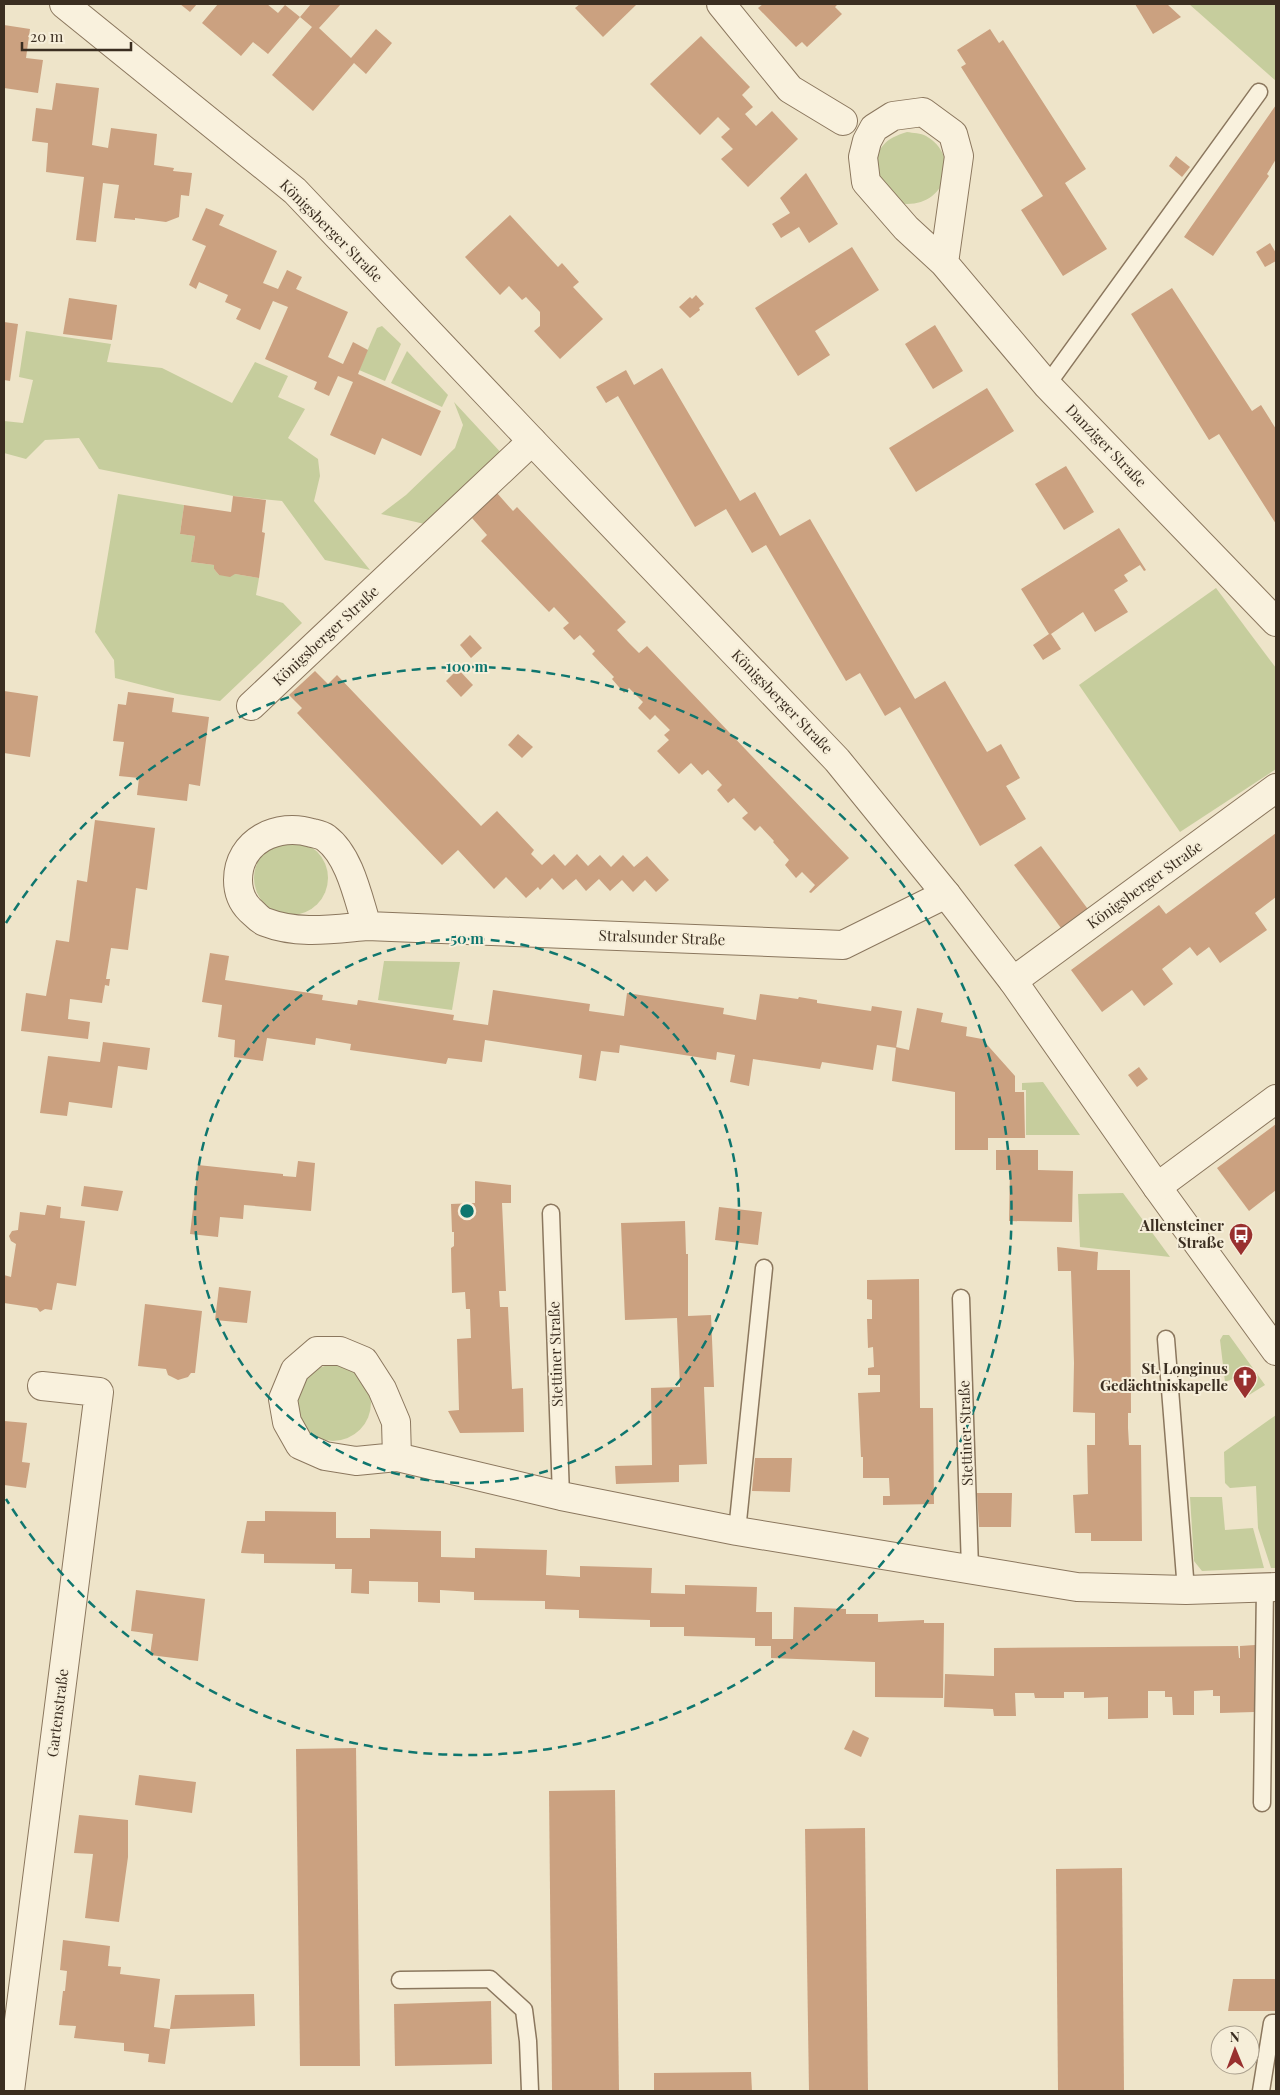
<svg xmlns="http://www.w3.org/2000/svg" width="1280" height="2095" viewBox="0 0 1280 2095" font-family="'Playfair Display',serif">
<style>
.green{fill:#c6cd9d}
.building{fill:#cba180}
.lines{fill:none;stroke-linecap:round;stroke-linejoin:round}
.service-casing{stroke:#8b775e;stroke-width:19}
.minor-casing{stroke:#8b775e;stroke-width:30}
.service{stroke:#f9f1dd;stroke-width:16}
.minor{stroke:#f9f1dd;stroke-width:28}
.ring{fill:none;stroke:#0f766e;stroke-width:2.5;stroke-dasharray:9 6}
.labels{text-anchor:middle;stroke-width:4;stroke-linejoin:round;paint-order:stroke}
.street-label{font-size:15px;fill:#3b2e21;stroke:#f6eed9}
.poi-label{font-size:15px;font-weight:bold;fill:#3b2e21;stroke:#f6eed9;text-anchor:end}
.centre{fill:#0f766e;stroke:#f6eed9;stroke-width:2.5}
.ring-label{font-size:15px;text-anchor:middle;font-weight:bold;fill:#0f766e;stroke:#f6eed9;stroke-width:4;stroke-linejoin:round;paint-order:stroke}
</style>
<rect width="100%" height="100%" fill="#eee4c9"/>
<g class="green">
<path d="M1189,4H1276V81Z"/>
<path d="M907,132C913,133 921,133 926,136C961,156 947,205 906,204C900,204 894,200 888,198L873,167C880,145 885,139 907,132Z"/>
<path d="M382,326L401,344L385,381L359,370L377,328Z"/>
<path d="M26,331L111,344L107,362L162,368L232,403L255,362L288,376L278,397L305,409L288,438L318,459L320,476L314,501L370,570L325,560L282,501L233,496L99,469L79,438L45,440L26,459L4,453V421L23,423L33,380L19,377Z"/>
<path d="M407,351L448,395L442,407L391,383Z"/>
<path d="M454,402L504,456L429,525L381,514L406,495L455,448L463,425Z"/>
<path d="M118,494L184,505L180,534L195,536L191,562L214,565V569L219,575L235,574L259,578L256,595L283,603L302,623L220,701L177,694L115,678L114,660L95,632Z"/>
<path d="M1216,588L1276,668V769L1180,832L1079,685Z"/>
<circle cx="291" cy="878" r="37"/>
<path d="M384,961L460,962L452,1010L378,1000Z"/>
<path d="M1043,1082L1080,1135H1026V1090H1022V1083Z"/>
<path d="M1123,1193L1170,1257L1080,1247L1078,1194Z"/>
<path d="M1223,1335H1229L1265,1385L1249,1395L1233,1379L1225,1382L1220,1340Z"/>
<circle cx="333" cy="1403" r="38"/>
<path d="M1276,1415V1568H1271L1258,1528L1256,1486L1230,1488L1225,1483L1224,1452Z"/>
<path d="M1222,1497L1225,1530L1253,1528L1264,1568L1202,1571L1194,1561L1190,1497Z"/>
</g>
<g class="building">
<path d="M180,4H197L190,12Z"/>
<path d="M218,4H267L278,13L285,5L300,17L268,54L253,42L241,56L202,23Z"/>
<path d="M311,4H341L319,28L351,58L376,29L392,43L366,74L354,63L313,111L272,75L312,27L300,17Z"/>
<path d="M580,4H637L603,37L575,8Z"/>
<path d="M763,4H838L835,7L842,14L807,47L802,42L796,47L758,8Z"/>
<path d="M1135,4H1167L1181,17L1153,34Z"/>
<path d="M4,25L30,29L26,58L43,60L38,93L4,88Z"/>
<path d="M990,29L999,43L1003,40L1086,169L1065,183L1107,249L1063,276L1021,210L1043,196L961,67L966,64L957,50Z"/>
<path d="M701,36L750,87L742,95L753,107L745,114L756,126L772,111L798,139L748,187L721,159L733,149L721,137L730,129L718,117L700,135L650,84Z"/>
<path d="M56,83L99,88L92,145L108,148L111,128L157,134L154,165L174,168L173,171L192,173L189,196L181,195L179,217L166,222L135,218V220L114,218L119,185L103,183L96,242L76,240L84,177L46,172L48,143L32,141L36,108L52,110Z"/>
<path d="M1276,105V159L1267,174L1269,176L1213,256L1184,237Z"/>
<path d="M1176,156L1190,167L1182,177L1169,166Z"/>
<path d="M806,173L838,224L809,243L799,227L781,238L772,224L790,213L780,198Z"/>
<path d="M206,208L224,215L219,225L277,251L263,283L278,289L287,270L302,277L296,289L348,312L328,357L343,364L353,342L368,350L358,374L441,411L421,456L382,438L375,455L330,435L353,382L338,376L329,396L314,389L317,382L265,359L288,307L273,301L260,330L236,319L241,309L225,302L228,295L199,282L196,289L189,285L206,246L192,240Z"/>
<path d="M510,215L558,267L562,263L579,282L573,287L603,319L560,359L534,331L540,326V312L526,297L522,300L509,286L500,295L465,257Z"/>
<path d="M1270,243L1276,253V261L1265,267L1256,252Z"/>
<path d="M852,247L879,290L815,331L830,355L798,376L755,308Z"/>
<path d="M1172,288L1252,411L1261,405L1276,429V524L1219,434L1209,440L1131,314Z"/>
<path d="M696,295L704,304L699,308L700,310L690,318L679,307L690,297L692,299Z"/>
<path d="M69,298L117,305L112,340L63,334Z"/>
<path d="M4,322L18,324L10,381L4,380Z"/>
<path d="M935,325L963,371L933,389L905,344Z"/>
<path d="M662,368L740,501L755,492L780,536L810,519L915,699L945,681L987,752L1001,744L1020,778L1006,786L1026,819L980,846L900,707L885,716L860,673L846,681L766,545L752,553L726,509L695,527L618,396L606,403L596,387L626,370L634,385Z"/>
<path d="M987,388L1014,431L916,492L889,448Z"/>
<path d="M1066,466L1094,512L1064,530L1035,484Z"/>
<path d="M497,493L513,511L517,507L626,622L617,630L628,642L639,653L647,646L849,858L811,893L809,892L815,885L802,872L796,878L785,865L789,860L773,842L774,841L760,826L755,831L742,818L748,813L734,798L728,803L717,790L722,785L708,770L702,775L691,763L679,774L657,751L669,740L664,735L670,730L655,715L650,720L638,708L643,702L629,688L624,693L612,679L614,677L592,654L595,651L580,635L574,640L563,628L569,623L554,607L549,612L481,541L487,535L472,518Z"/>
<path d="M233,496L266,500L262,532L265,533L259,578L235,574L230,577L219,575L214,569V565L191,562L195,536L180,534L184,505L231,512Z"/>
<path d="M1119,528L1146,570L1144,571L1140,565L1124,575L1128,581L1114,590L1128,612L1095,632L1083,612L1051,634L1061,649L1043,660L1033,645L1049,634L1021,589Z"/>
<path d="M470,635L482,648L471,658L460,645Z"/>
<path d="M458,669L473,685L461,697L446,681Z"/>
<path d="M315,671L328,684L337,675L481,826L497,811L534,850L531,854L542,865L554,854L565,866L577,854L588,866L600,855L611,867L623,855L634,867L647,856L669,880L656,892L645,880L633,892L622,880L610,891L599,879L586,891L576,879L563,890L552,878L540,890L538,887L526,898L506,877L494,889L458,850L442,865L297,713L302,708L289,695Z"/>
<path d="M4,691L38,696L30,757L4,753Z"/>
<path d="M128,692L174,698L172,712L209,717L200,786L189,784L187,801L137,795L139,778L119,776L124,742L113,741L118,704L126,705Z"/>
<path d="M518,734L533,747L522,758L508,745Z"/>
<path d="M95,820L155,828L147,890L136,888L128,950L111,948L106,979H110L109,986L105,985L102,1003L70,999L68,1019L90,1022L88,1039L21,1031L26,993L46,996L56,940L69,942L77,880L87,882Z"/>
<path d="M1276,833V897L1255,913L1267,930L1220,963L1209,947L1197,956L1190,947L1162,969L1173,984L1144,1006L1132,990L1102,1012L1071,970L1159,905L1166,914Z"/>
<path d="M1041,846L1090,912L1064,932L1014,865Z"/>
<path d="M210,953L229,956L225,980L323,995L322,1000L357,1005L358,1000L454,1015L453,1020L488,1025L493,990L590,1004L589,1011L624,1016L627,993L724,1008L723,1014L756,1020L760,994L798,999L799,997L817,1000V1003L871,1011L872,1006L902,1011L896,1048L877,1045L873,1070L822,1062L820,1069L753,1059L749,1086L730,1082L735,1055L717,1052L716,1060L620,1045L619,1053L601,1051L596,1081L579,1078L582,1055L485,1040L482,1062L448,1058L446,1064L350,1050L351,1044L316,1038L315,1045L267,1038L263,1061L234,1057L235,1040L218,1037L222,1005L202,1002Z"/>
<path d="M917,1008L943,1013L941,1022L967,1027L966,1036L982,1039L1015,1076V1092H1024L1025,1138H988V1150H955V1092L892,1081L896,1047L909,1050Z"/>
<path d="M103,1042L150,1048L147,1070L118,1066L112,1108L69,1102L67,1116L40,1113L48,1056L100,1062Z"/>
<path d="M1139,1067L1148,1079L1137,1087L1128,1075Z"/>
<path d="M1276,1124V1190L1249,1211L1217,1168Z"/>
<path d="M996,1150H1038V1170L1073,1171L1072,1222L1009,1221L1010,1170H996Z"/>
<path d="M298,1161L315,1163L311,1211L244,1205L243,1219L220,1217L218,1237L190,1234L198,1165L283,1174V1176L296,1177Z"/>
<path d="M475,1181L511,1185V1203H502L506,1291H499L500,1307H508L512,1389L523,1388L524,1432L460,1433L448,1411L459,1410L457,1339L471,1338L470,1309H466L465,1292L452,1293L451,1248L454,1246V1232H452L451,1204L475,1203Z"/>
<path d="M84,1186L123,1191L118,1211L81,1206Z"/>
<path d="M47,1205L61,1207L60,1218L85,1221L76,1286L57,1283L52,1310L45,1309L40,1312L37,1308L4,1303V1275L11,1277L16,1244L11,1241L9,1236L12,1231L18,1230L20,1212L45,1215Z"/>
<path d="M719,1207L762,1212L758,1245L715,1240Z"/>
<path d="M685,1221L686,1254H688V1316L711,1315L714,1387H704L707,1464L679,1465V1482L616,1484L615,1466L652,1465L651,1388L680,1387L677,1318L625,1320L621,1223Z"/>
<path d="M1057,1247L1098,1252L1097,1270H1130L1131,1413H1128V1428L1129,1445H1141L1142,1541H1091V1533H1075L1073,1495L1088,1494L1087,1445H1095V1413L1073,1412L1074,1363L1071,1271H1058Z"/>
<path d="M919,1279L920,1408H933L934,1504L883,1505V1496H890L889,1478H863V1457H861L858,1393L880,1392V1375H868V1368L874,1367L873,1347L868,1348L867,1319H872V1300L867,1299V1280Z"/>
<path d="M219,1287L251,1291L247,1323L215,1320Z"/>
<path d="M145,1304L202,1311L195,1373H191L188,1377L178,1380L168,1375L166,1369L138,1366Z"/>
<path d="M4,1421L27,1423L22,1462L30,1463L26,1488L4,1485Z"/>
<path d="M755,1458H792L790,1492L752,1491Z"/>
<path d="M977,1493H1012L1011,1527H979Z"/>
<path d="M265,1511L336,1512V1538H370V1529L441,1531V1557L475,1558V1548L547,1550L546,1575L580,1577V1566L652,1568L651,1593L685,1594V1585L757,1587L756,1612H772V1639H793L794,1607L846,1609V1614H878V1622L924,1620V1623H944L943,1698L875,1697V1662L771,1658V1646H755V1638L684,1636V1627H650V1620L579,1618V1610L545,1609V1601L474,1600V1592L440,1590V1603L418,1602V1582L369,1581V1594L351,1593L352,1569H335V1564L264,1563V1554L241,1553L247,1521H265Z"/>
<path d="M136,1590L205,1599L198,1661L150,1655L153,1634L131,1631Z"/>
<path d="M1255,1645L1254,1712L1220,1713V1696H1213V1690L1194,1691V1715H1173L1172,1697H1165V1691H1148V1718L1108,1719V1697L1084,1698V1692H1064V1698H1035L1034,1693H1015L1016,1716H994L993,1709L944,1707L945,1674L994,1676V1648L1238,1646L1239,1658H1240V1646Z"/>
<path d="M853,1730L869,1738L861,1757L844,1749Z"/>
<path d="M356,1748L360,2066H300L296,1749Z"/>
<path d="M139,1775L196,1782L192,1813L135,1805Z"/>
<path d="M615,1790L619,2091H552L549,1791Z"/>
<path d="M79,1815L128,1820V1857L119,1922L85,1918L93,1854L74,1853Z"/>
<path d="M865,1828L868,2091H809L805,1829Z"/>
<path d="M1122,1868L1124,2091H1058L1056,1869Z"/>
<path d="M63,1940L110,1946L108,1966L121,1967L120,1974L160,1979L154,2027L170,2029L175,1995L254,1994L255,2026L170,2029L165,2064L148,2062L149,2054L124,2051V2043L74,2038L76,2026L59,2025L63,1991H65L67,1971L60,1970Z"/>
<path d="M1233,1979H1276V2011H1228Z"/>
<path d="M491,2001L492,2064L395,2066L394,2004Z"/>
<path d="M751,2072L752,2091H654V2073Z"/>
</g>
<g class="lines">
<defs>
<g id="service">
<path d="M1047,385L1259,92"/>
<path d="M551,1213L561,1496"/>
<path d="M961,1298L970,1568"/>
<path d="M1166,1339L1186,1590"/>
<path d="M737,1531L764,1268"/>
<path d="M1262,1803L1265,1588"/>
<path d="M400,1980L490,1979L524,2010L528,2041L530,2091"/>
<path d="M1261,2091L1272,2023H1276"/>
</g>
<g id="minor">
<path d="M64,4L295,191L532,441L837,760L946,894L1013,981L1157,1187L1276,1351"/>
<path d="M721,4L790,89L843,121"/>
<path d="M944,263L959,156L953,134L923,112L893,116L874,128L867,141L863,157L866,182L906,228L944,263L1047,385L1276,622"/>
<path d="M251,706L532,441"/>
<path d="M367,926C358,898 350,856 326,838C322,835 316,834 312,833C278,822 238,841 238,880C238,891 242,902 250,910C255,914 259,920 265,922C298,935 333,929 367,926L843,945L946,894"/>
<path d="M1013,981L1276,788"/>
<path d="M1157,1187L1276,1099"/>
<path d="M397,1457L396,1422L382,1389L364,1361L340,1351H317L295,1370L283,1399L287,1422L300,1445L325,1456L356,1461L397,1457L561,1496L737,1531L1077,1587L1186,1590L1276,1587"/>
<path d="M10,2091L99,1392L42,1386"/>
</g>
</defs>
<use href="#service" class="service-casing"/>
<use href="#minor" class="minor-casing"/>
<use href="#service" class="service"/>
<use href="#minor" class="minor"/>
</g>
<g class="ring">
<circle cx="467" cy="1211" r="272"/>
<path d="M6 923A544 544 0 1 1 6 1499"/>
</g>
<defs>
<symbol id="bus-pin" viewBox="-11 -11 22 30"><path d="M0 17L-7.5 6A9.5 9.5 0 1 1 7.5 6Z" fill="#99302f" stroke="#f6eed9"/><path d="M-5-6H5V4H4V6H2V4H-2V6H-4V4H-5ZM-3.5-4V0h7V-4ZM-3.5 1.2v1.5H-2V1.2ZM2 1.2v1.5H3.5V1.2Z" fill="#fff"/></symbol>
<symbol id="church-pin" viewBox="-11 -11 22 30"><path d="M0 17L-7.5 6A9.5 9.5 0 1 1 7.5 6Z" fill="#99302f" stroke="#f6eed9"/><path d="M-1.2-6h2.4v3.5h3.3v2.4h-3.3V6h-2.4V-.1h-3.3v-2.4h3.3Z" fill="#fff"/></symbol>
</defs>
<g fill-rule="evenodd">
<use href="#bus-pin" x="1227" y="1221" width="28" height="38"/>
<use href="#church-pin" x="1231" y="1364" width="28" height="38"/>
</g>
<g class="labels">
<g class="street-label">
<text transform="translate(331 231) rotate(45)" y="5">Königsberger Straße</text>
<text transform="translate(1106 446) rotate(46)" y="5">Danziger Straße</text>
<text transform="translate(326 636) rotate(-43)" y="5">Königsberger Straße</text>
<text transform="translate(782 702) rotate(46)" y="5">Königsberger Straße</text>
<text transform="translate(1145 885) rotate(-36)" y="5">Königsberger Straße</text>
<text transform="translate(662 938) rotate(2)" y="5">Stralsunder Straße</text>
<text transform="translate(556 1354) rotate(-92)" y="5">Stettiner Straße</text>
<text transform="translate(966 1433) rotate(-92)" y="5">Stettiner Straße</text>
<text transform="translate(58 1713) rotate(-83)" y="5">Gartenstraße</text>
</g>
<g class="poi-label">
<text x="1224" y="1231">Allensteiner<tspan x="1224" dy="17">Straße</tspan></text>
<text x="1228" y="1374">St. Longinus<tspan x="1228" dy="17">Gedächtniskapelle</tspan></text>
</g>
</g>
<circle cx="467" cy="1211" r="8" class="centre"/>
<g class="ring-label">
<text x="467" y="672">100 m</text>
<text x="467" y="944">50 m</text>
</g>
<rect width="1280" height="2095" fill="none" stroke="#3b2e21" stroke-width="10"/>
<g transform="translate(1235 2050) rotate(359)"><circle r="24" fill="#f6eed9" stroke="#aba18f"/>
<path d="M0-4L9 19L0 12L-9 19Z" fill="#99302f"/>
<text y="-8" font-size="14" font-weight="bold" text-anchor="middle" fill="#3b2e21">N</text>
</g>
<path d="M22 42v8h109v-8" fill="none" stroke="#3b2e21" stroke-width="2.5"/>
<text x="30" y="42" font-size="15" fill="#3b2e21" stroke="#f6eed9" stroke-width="4" paint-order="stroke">20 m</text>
</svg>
